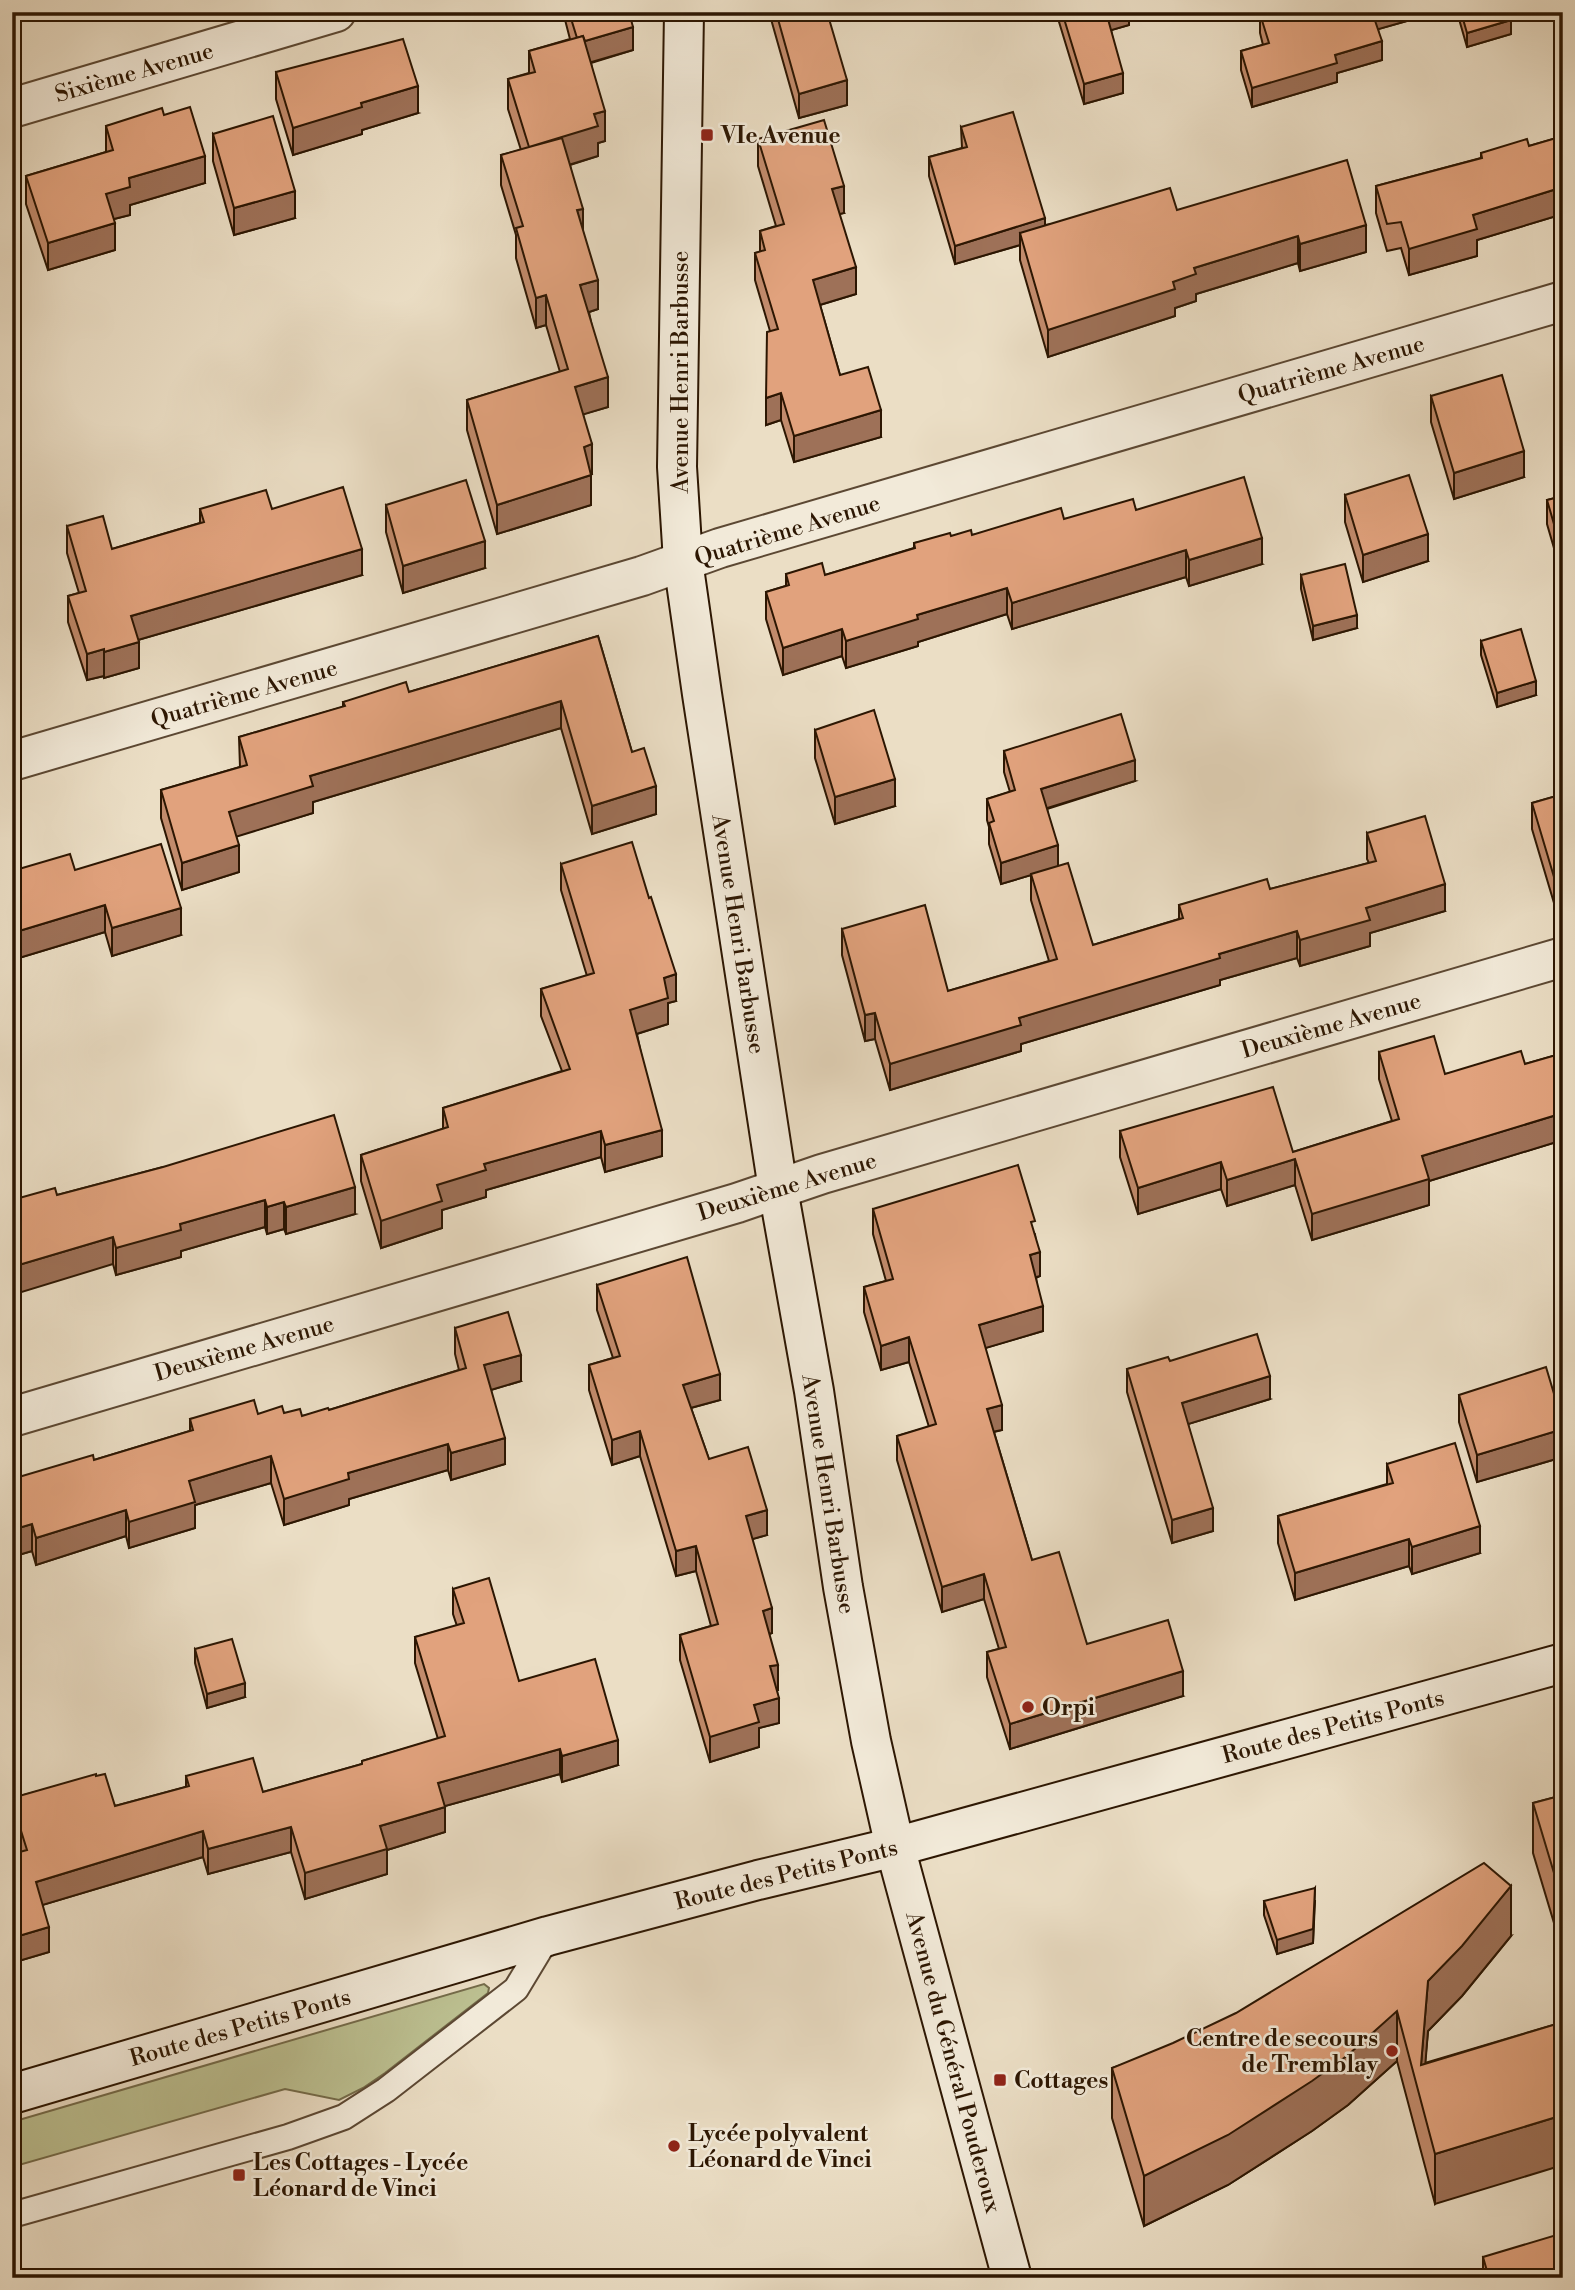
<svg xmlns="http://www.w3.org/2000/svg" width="1575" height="2290" viewBox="0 0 1575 2290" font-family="'Libre Bodoni',serif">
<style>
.green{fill:#bcc091;stroke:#746b4a;stroke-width:2}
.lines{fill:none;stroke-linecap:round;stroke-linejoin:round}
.lane-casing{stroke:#5c4833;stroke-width:28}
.street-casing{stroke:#5c4833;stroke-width:42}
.secondary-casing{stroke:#2c1602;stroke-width:42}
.lane{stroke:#f2ead9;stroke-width:24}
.street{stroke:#f2ead9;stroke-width:38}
.secondary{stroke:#f2ead9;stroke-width:38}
.wall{fill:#c28b6c;stroke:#2c1602;stroke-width:2}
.shaded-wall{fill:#9e7158;stroke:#2c1602;stroke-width:2}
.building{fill:#e1a27d;stroke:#2c1602;stroke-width:2}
.poi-dot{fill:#8f2418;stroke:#f2ead9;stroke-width:2.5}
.labels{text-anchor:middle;stroke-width:5;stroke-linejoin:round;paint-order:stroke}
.street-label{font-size:23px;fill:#2c1602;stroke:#f2ead9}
.poi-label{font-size:23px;font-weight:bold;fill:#2c1602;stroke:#f2ead9;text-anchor:start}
</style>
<rect width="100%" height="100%" fill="#ebdec5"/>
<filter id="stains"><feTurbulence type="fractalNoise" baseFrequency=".00286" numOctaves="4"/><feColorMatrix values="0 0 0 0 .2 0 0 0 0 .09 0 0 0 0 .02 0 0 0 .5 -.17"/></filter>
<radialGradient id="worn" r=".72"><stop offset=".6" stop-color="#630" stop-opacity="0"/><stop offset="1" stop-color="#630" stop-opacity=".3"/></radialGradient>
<path class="green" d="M484,1984L489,1988L488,1993L385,2073L363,2088L339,2100L285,2089L12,2167V2122Z"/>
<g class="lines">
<defs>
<path id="lane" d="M12,2215L288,2137L344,2117L386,2090L516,1989L548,1936"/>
<g id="street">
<path d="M12,108L336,12"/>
<path d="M12,761L642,576L720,548L1563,301"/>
<path d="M12,1417L737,1203L822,1174L1563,957"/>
</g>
<g id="secondary">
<path d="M684,12L677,467L683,561L702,694L778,1189L814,1391L843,1587L871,1741L895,1847L1012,2278"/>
<path d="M12,2094L548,1936L758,1880L895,1847L1563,1663"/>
</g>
</defs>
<use href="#lane" class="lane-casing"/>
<use href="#street" class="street-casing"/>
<use href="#secondary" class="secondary-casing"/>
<use href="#lane" class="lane"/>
<use href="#street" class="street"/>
<use href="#secondary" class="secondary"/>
</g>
<g class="wall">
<path d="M563,12H629L633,50L591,63L605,141L598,143V156L570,165L598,309L589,312L608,407L583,414L592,474H591V505L497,534L467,430V400L560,372L546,325L536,328L516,258V235L501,185V155L521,150L508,109V79L529,73V51L570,39Z"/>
<path d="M769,12H827L847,105L799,118Z"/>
<path d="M1056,12H1129V25L1111,30L1123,93L1084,104Z"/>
<path d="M1414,12V19L1378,29L1382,60L1337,73V82L1252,107L1241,70V51L1263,45L1260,33V14Z"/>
<path d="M1457,12H1510L1509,13L1511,34L1467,47Z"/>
<path d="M276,72L418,113L362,130V134L293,155L276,99Z"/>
<path d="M164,115L205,183L130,205V215L114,219L115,250L48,270L26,204V176L106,152V126Z"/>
<path d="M961,127L1045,225L1177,210L1366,252L1300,271L1298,263L1196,294V301L1175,308V316L1048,357L1020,260V245L955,264L929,176V157L962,148Z"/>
<path d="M213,134L295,218L234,235L213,161Z"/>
<path d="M1563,136V214L1477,240V256L1409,275L1401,248L1387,251L1376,213V186L1481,158V153L1529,146Z"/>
<path d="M758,139L844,213L839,214L856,294L820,305L840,375L881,437L794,462L781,420L766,425L770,331L755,280V253L760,252V231L776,226L758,166Z"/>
<path d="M1431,396L1524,477L1454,499L1431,422Z"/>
<path d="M1345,495L1428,561L1363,582L1345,522Z"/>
<path d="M1563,496V579L1547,524V500Z"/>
<path d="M386,505L485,568L403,593L386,532Z"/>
<path d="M200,509H272L362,575L138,640L139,668L104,678V676L87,680L68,622V596L79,593L67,553V526L112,549L200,523Z"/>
<path d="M1136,510L1262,564L1189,586L1186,577L1012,629L1007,614L918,642V646L846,668L842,656L783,675L766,619V592L786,586V574L825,575L914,548V543L951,536L972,535L1064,519Z"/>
<path d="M1301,575L1357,628L1313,640L1301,589Z"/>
<path d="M598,636L632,752L656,814L592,834L561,728L313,802V813L236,836L239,872L182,890L161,818V790L240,767L239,737L343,707V702L409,692Z"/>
<path d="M1481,641L1536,695L1497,707L1481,655Z"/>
<path d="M815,730L895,806L835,824L815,758Z"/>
<path d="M1004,751L1135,781L1047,809L1058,866L1093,945L1179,919V905L1270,889L1369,863L1367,859V833L1445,911L1370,933V946L1300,966L1297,958L1220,980V985L1021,1044V1051L890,1090L875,1039L865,1041L842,955V929L948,991L1049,961L1031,900V875L1001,884L989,844V827L987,820V799L1010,792L1004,772Z"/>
<path d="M1563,794L1554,903L1532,829V803Z"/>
<path d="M561,864L676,1001L668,1003V1024L637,1034L662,1156L605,1172L601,1157L486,1190V1197L442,1210V1228L381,1248L361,1181V1155L443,1129V1108L562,1071L541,1016V989L587,976L561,890Z"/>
<path d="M75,870L181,935L112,956L105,932L19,958L12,937V871Z"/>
<path d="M1379,1052L1445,1074L1525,1064L1563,1053V1140L1429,1181V1205L1312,1240L1295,1185L1227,1206L1221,1189L1138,1214L1120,1157V1131L1293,1152L1392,1121L1379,1079Z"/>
<path d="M163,1167L355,1214L286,1234L284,1229L267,1234L265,1227L181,1251V1257L116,1275L113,1264L57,1195Z"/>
<path d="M873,1209L1035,1234L1040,1276L1036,1278L1043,1331L985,1348L1002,1430L994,1432L1032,1560L1087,1644L1183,1696L1010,1749L987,1677V1652L999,1649L984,1599L942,1612L897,1460V1436L929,1427L909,1362L881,1370L864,1312V1287L886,1281L873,1234Z"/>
<path d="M597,1285L720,1400L691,1408L709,1459L767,1535L752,1539L772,1633L769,1634L778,1690H777L779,1723L759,1728V1747L710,1762L680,1660V1635L711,1626L696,1571L676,1576L640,1456L612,1465L589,1390V1365L613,1358L597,1310Z"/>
<path d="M455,1328L521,1381L491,1390L505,1464L451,1480L448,1470L349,1499V1505L284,1525L271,1483L195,1505V1528L129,1548L126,1536L36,1565L32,1551L12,1557V1479L94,1460L190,1431V1419L258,1414L284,1413L302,1416L329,1410L459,1370L455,1354Z"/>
<path d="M1170,1361L1270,1399L1188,1424L1213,1531L1172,1543L1127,1392V1369Z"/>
<path d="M1459,1395L1557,1405L1563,1404V1457L1477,1482L1459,1422Z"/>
<path d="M1387,1464L1480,1553L1412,1574L1409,1566L1295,1600L1278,1543V1516L1387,1484Z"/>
<path d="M453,1589L519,1681L618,1765L562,1782L560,1774L445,1806V1832L387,1850V1874L305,1899L291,1852L208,1874L203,1857L42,1905L49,1952L12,1963V1854L20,1852L12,1827V1798L96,1776L115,1806L186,1787V1776L263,1792L362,1764V1761L438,1739L415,1663V1637L457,1626L453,1614Z"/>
<path d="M195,1649L245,1697L207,1708L195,1663Z"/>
<path d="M1563,1795V1953L1533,1853V1803Z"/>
<path d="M1264,1901H1315L1313,1943L1277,1954L1264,1915Z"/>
<path d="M1511,1936L1462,1996L1428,2031L1425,2063L1563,2022L1435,2204L1397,2061L1348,2105L1312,2131L1228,2185L1144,2226L1112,2118V2068Z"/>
<path d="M1483,2257L1563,2278H1483Z"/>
</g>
<g class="shaded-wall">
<path d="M960,12H981L960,18Z"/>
<path d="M1105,12H1129V25L1105,32Z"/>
<path d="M1372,12H1414V19L1372,31Z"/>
<path d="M1511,20V34L1467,47V33Z"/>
<path d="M633,27V50L578,66V43Z"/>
<path d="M1382,41V60L1337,73V82L1252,107V88L1335,55Z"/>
<path d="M1123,73V93L1084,104V84Z"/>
<path d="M847,80V105L799,118V94Z"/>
<path d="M418,86V113L362,130V134L293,155V128L361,103Z"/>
<path d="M605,111V141L598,143V156L529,177V147L594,114Z"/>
<path d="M205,156V183L130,205V215L106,221V194L129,178Z"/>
<path d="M844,186V213L832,216V189Z"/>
<path d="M1563,187V214L1477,240V256L1409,275V249L1473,215Z"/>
<path d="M295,191V218L234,235V208Z"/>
<path d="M12,200H14V226L12,227Z"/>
<path d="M583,209V238L577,210Z"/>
<path d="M1045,218V237L1020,233V245L955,264V246Z"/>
<path d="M115,223V250L48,270V243Z"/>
<path d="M1366,225V252L1300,271V244Z"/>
<path d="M1298,236V263L1196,294V301L1175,308V316L1048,357V330L1173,282L1194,268Z"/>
<path d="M856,267V294L813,307V280Z"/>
<path d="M598,280V309L580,315V285Z"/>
<path d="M546,295V325L536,328V298Z"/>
<path d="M608,377V407L575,417V387Z"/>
<path d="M781,393V420L766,425V398Z"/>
<path d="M881,410V437L794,462V436Z"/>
<path d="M592,444V474L584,476V447Z"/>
<path d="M1524,451V477L1454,499V473Z"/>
<path d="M591,475V505L497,534V505Z"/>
<path d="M1428,534V561L1363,582V555Z"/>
<path d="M1262,538V564L1189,586V560Z"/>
<path d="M485,541V568L403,593V566Z"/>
<path d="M362,549V575L131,642V616Z"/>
<path d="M1186,550V577L1012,629V603Z"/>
<path d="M1007,588V614L918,642V646L846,668V641L917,615Z"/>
<path d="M1357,615V628L1313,640V626Z"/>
<path d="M842,629V656L783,675V648Z"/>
<path d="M139,642V668L104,678V652Z"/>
<path d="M104,649V676L87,680V654Z"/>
<path d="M1536,681V695L1497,707V693Z"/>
<path d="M561,701V728L313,802V813L229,839V812L310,776Z"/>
<path d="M1135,760V781L1041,810V789Z"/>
<path d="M895,779V806L835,824V797Z"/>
<path d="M656,786V814L592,834V806Z"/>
<path d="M239,845V872L182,890V863Z"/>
<path d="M1058,845V867L1001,884V863Z"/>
<path d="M1563,874V900L1554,903V877Z"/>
<path d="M1445,884V911L1370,933V946L1300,966V940L1366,908Z"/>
<path d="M105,905V932L19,958V931Z"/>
<path d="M181,908V935L112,956V928Z"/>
<path d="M1297,931V958L1220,980V985L1021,1044V1051L890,1090V1064L1019,1018L1219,954Z"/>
<path d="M676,974V1001L668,1003V1024L630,1036V1010L664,978Z"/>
<path d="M875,1013V1039L865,1041V1015Z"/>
<path d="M1563,1113V1140L1429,1181V1205L1312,1240V1214L1422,1156Z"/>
<path d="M662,1130V1156L605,1172V1145Z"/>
<path d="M601,1131V1157L486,1190V1197L442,1210V1228L381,1248V1221L437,1185L484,1164Z"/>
<path d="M1295,1159V1185L1227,1206V1180Z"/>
<path d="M1221,1162V1189L1138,1214V1188Z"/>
<path d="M355,1187V1214L286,1234V1207Z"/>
<path d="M265,1200V1227L181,1251V1257L116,1275V1248L180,1224Z"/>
<path d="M284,1202V1229L267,1234V1207Z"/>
<path d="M113,1237V1264L12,1295V1267Z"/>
<path d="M1040,1252V1276L1030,1279V1255Z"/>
<path d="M1043,1306V1331L979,1350V1325Z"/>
<path d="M909,1337V1362L881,1370V1346Z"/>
<path d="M521,1355V1381L484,1392V1365Z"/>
<path d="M720,1374V1400L683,1410V1385Z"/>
<path d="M1270,1376V1399L1182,1426V1403Z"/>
<path d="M1002,1405V1430L987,1433V1409Z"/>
<path d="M1563,1429V1457L1477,1482V1455Z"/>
<path d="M640,1431V1456L612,1465V1440Z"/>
<path d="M505,1438V1464L451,1480V1453Z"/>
<path d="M448,1444V1470L349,1499V1505L284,1525V1499L348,1473Z"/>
<path d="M271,1456V1483L195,1505V1528L129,1548V1522L189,1481Z"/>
<path d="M1213,1508V1531L1172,1543V1520Z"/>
<path d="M126,1510V1536L36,1565V1538Z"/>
<path d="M767,1510V1535L746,1541V1516Z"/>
<path d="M32,1524V1551L12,1557V1530Z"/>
<path d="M1480,1526V1553L1412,1574V1547Z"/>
<path d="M1409,1539V1566L1295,1600V1573Z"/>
<path d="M696,1546V1571L676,1576V1551Z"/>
<path d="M984,1574V1599L942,1612V1587Z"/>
<path d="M772,1608V1633L763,1636V1611Z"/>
<path d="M778,1665V1690L770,1692V1666Z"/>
<path d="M1183,1671V1696L1010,1749V1724Z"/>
<path d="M245,1683V1697L207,1708V1694Z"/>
<path d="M779,1698V1723L759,1728V1747L710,1762V1737L754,1705Z"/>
<path d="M618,1740V1765L562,1782V1756Z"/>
<path d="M560,1749V1774L438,1808V1783Z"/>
<path d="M445,1807V1832L387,1850V1874L305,1899V1873L380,1826Z"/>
<path d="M291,1827V1852L208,1874V1849Z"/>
<path d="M203,1831V1857L36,1907V1882Z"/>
<path d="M1511,1886V1936L1462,1996L1428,2031L1422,2105L1421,2065L1428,1981Z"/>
<path d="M1315,1888L1313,1943L1277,1954V1940Z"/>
<path d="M49,1927V1952L12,1963V1938Z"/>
<path d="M1397,2011V2061L1348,2105L1312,2131L1228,2185L1144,2226V2176Z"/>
<path d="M1563,2115V2165L1435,2204V2154Z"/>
</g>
<g class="building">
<path d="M569,12H629L633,27L585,41L583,36L577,38Z"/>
<path d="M776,12H827L847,80L799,94Z"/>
<path d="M1062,12H1106L1123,73L1084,84Z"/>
<path d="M1266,12H1372L1382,41L1335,55L1337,63L1252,88L1241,51L1269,43L1260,14Z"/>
<path d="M1461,12H1508L1511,20L1467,33Z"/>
<path d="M583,36L605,111L594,114L598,126L529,147L562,138L583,209L577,210L598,280L580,285L608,377L575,387L592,444L584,447L591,475L497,505L467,400L568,369L546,295L536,298L516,228L523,226L501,155L529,147L508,79L535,72L529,51Z"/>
<path d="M403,39L418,86L361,103L362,107L293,128L276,72Z"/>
<path d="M190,107L205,156L129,178L130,187L106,194L115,223L48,243L26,176L113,150L106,126L162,108L164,115Z"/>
<path d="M1013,112L1045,218L955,246L929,157L967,147L961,127Z"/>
<path d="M273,116L295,191L234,208L213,134Z"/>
<path d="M824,120L844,186L832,189L856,267L813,280L840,375L868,367L881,410L794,436L781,393L766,398L767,332L778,329L755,253L765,250L760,231L784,224L758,139Z"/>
<path d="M1563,136V187L1473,215L1477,229L1409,249L1401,222L1387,224L1376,186L1482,158L1481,153L1527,139L1529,146Z"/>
<path d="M1347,160L1366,225L1300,244L1298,236L1194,268L1196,274L1173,282L1175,289L1048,330L1020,233L1170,188L1177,210Z"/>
<path d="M1502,375L1524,451L1454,473L1431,396Z"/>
<path d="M1409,475L1428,534L1363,555L1345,495Z"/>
<path d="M1244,477L1262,538L1189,560L1186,550L1012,603L1007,588L917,615L918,619L846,641L842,629L783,648L766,592L789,585L786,574L822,563L825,575L915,548L914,543L950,533L951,536L971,530L972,535L1061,508L1064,519L1133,499L1136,510Z"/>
<path d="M466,480L485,541L403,566L386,505Z"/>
<path d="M343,487L362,549L131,616L139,642L104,652V649L87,654L68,596L86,591L67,526L103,516L112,549L204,522L200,509L266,490L272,509Z"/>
<path d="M1563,496V555L1547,500Z"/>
<path d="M1345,564L1357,615L1313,626L1301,575Z"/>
<path d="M1521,629L1536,681L1497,693L1481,641Z"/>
<path d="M598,636L632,752L644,748L656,786L592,806L561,701L310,776L313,786L229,812L239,845L182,863L161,790L247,765L239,737L345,706L343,702L406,682L409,692Z"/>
<path d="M874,710L895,779L835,797L815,730Z"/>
<path d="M1121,714L1135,760L1041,789L1058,845L1001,863L989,823L994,821L987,799L1015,790L1004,751Z"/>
<path d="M1563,794V874L1554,877L1532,803Z"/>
<path d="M1425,816L1445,884L1366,908L1370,920L1300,940L1297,931L1219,954L1220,958L1019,1018L1021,1025L890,1064L875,1013L865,1015L842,929L925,905L948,991L1057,959L1031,874L1068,863L1093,945L1183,918L1179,905L1267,879L1270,889L1376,861L1367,833Z"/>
<path d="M632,842L649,898L651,897L676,974L664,978L668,998L630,1010L662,1130L605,1145L601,1131L484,1164L486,1170L437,1185L442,1201L381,1221L361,1155L448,1127L443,1108L570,1069L541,989L594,973L561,864Z"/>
<path d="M161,844L181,908L112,928L105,905L19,931L12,910V871L70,854L75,870Z"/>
<path d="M1434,1036L1445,1074L1521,1051L1525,1064L1563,1053V1113L1422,1156L1429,1179L1312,1214L1295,1159L1227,1180L1221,1162L1138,1188L1120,1131L1273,1087L1293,1152L1399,1119L1379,1052Z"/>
<path d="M334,1115L355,1187L286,1207L284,1202L267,1207L265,1200L180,1224L181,1230L116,1248L113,1237L12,1267V1200L55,1188L57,1195L163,1167Z"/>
<path d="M1018,1165L1035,1221L1031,1222L1040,1252L1030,1255L1043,1306L979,1325L1002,1405L987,1409L1032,1560L1059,1552L1087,1644L1168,1620L1183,1671L1010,1724L987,1652L1006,1647L984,1574L942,1587L897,1436L936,1424L909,1337L881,1346L864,1287L893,1279L873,1209Z"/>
<path d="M687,1257L720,1374L683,1385L709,1459L748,1447L767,1510L746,1516L772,1608L763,1611L778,1665L770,1666L779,1698L754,1705L759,1722L710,1737L680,1635L718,1624L696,1546L676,1551L640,1431L612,1440L589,1365L620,1356L597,1285Z"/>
<path d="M508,1312L521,1355L484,1365L505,1438L451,1453L448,1444L348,1473L349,1479L284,1499L271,1456L189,1481L195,1502L129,1522L126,1510L36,1538L32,1524L12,1530V1479L93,1455L94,1460L193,1430L190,1419L254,1400L258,1414L282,1406L284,1413L300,1409L302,1416L328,1408L329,1410L466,1368L455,1328Z"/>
<path d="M1257,1334L1270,1376L1182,1403L1213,1508L1172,1520L1127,1369L1168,1357L1170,1361Z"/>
<path d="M1546,1367L1563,1424V1429L1477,1455L1459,1395Z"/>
<path d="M1563,1404V1425L1557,1405Z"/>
<path d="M1455,1443L1480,1526L1412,1547L1409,1539L1295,1573L1278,1516L1393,1483L1387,1464Z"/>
<path d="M489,1578L519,1681L595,1659L618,1740L562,1756L560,1749L438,1783L445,1807L380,1826L387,1849L305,1873L291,1827L208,1849L203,1831L36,1882L49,1927L12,1938V1854L27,1850L12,1802V1798L96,1774V1776L105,1774L115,1806L189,1786L186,1776L253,1758L263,1792L362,1764V1761L445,1736L415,1637L464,1623L453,1589Z"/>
<path d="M232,1639L245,1683L207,1694L195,1649Z"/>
<path d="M1563,1795V1903L1533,1803Z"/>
<path d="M1484,1863L1511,1886L1462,1946L1428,1981L1421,2065L1563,2022V2115L1435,2154L1397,2011L1348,2055L1312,2081L1228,2135L1144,2176L1112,2068L1173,2043L1236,2013Z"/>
<path d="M1315,1888L1313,1929L1277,1940L1264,1901Z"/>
<path d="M1563,2233V2278H1489L1483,2257Z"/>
</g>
<g class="poi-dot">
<rect x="700" y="128" width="14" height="14" rx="3.5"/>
<circle cx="1028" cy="1707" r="7"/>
<circle cx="1392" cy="2051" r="7"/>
<rect x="993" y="2073" width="14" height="14" rx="3.5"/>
<circle cx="674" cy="2146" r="7"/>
<rect x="232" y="2168" width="14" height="14" rx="3.5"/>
</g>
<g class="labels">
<g class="street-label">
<text transform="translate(134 72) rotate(-16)" y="8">Sixième Avenue</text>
<text transform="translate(1331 369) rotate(-16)" y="8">Quatrième Avenue</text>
<text transform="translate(680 372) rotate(-90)" y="8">Avenue Henri Barbusse</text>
<text transform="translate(787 530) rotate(-17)" y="8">Quatrième Avenue</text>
<text transform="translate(244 693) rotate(-16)" y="8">Quatrième Avenue</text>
<text transform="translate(739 934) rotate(81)" y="8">Avenue Henri Barbusse</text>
<text transform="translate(1331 1025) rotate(-16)" y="8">Deuxième Avenue</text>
<text transform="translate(787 1186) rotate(-17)" y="8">Deuxième Avenue</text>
<text transform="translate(244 1348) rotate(-16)" y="8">Deuxième Avenue</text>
<text transform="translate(829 1494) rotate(81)" y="8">Avenue Henri Barbusse</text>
<text transform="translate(1333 1726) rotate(-15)" y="8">Route des Petits Ponts</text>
<text transform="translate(786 1874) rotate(-14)" y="8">Route des Petits Ponts</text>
<text transform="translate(240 2027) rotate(-16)" y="8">Route des Petits Ponts</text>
<text transform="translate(954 2062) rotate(75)" y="8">Avenue du Général Pouderoux</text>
</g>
<g class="poi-label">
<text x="721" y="143">VIe Avenue</text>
<text x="1042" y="1715">Orpi</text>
<text x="1378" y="2046" text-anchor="end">Centre de secours<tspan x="1378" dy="26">de Tremblay</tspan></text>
<text x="1014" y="2088">Cottages</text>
<text x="688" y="2141">Lycée polyvalent<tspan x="688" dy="26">Léonard de Vinci</tspan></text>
<text x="253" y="2170">Les Cottages - Lycée<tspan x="253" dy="26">Léonard de Vinci</tspan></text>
</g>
</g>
<rect width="1575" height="2290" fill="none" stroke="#ebdec5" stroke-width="42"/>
<rect x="14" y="14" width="1547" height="2262" fill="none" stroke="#2c1602" stroke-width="3.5"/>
<rect x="21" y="21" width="1533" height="2248" fill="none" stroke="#2c1602" stroke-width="2"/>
<rect width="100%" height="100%" filter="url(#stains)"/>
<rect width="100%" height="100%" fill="url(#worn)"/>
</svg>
